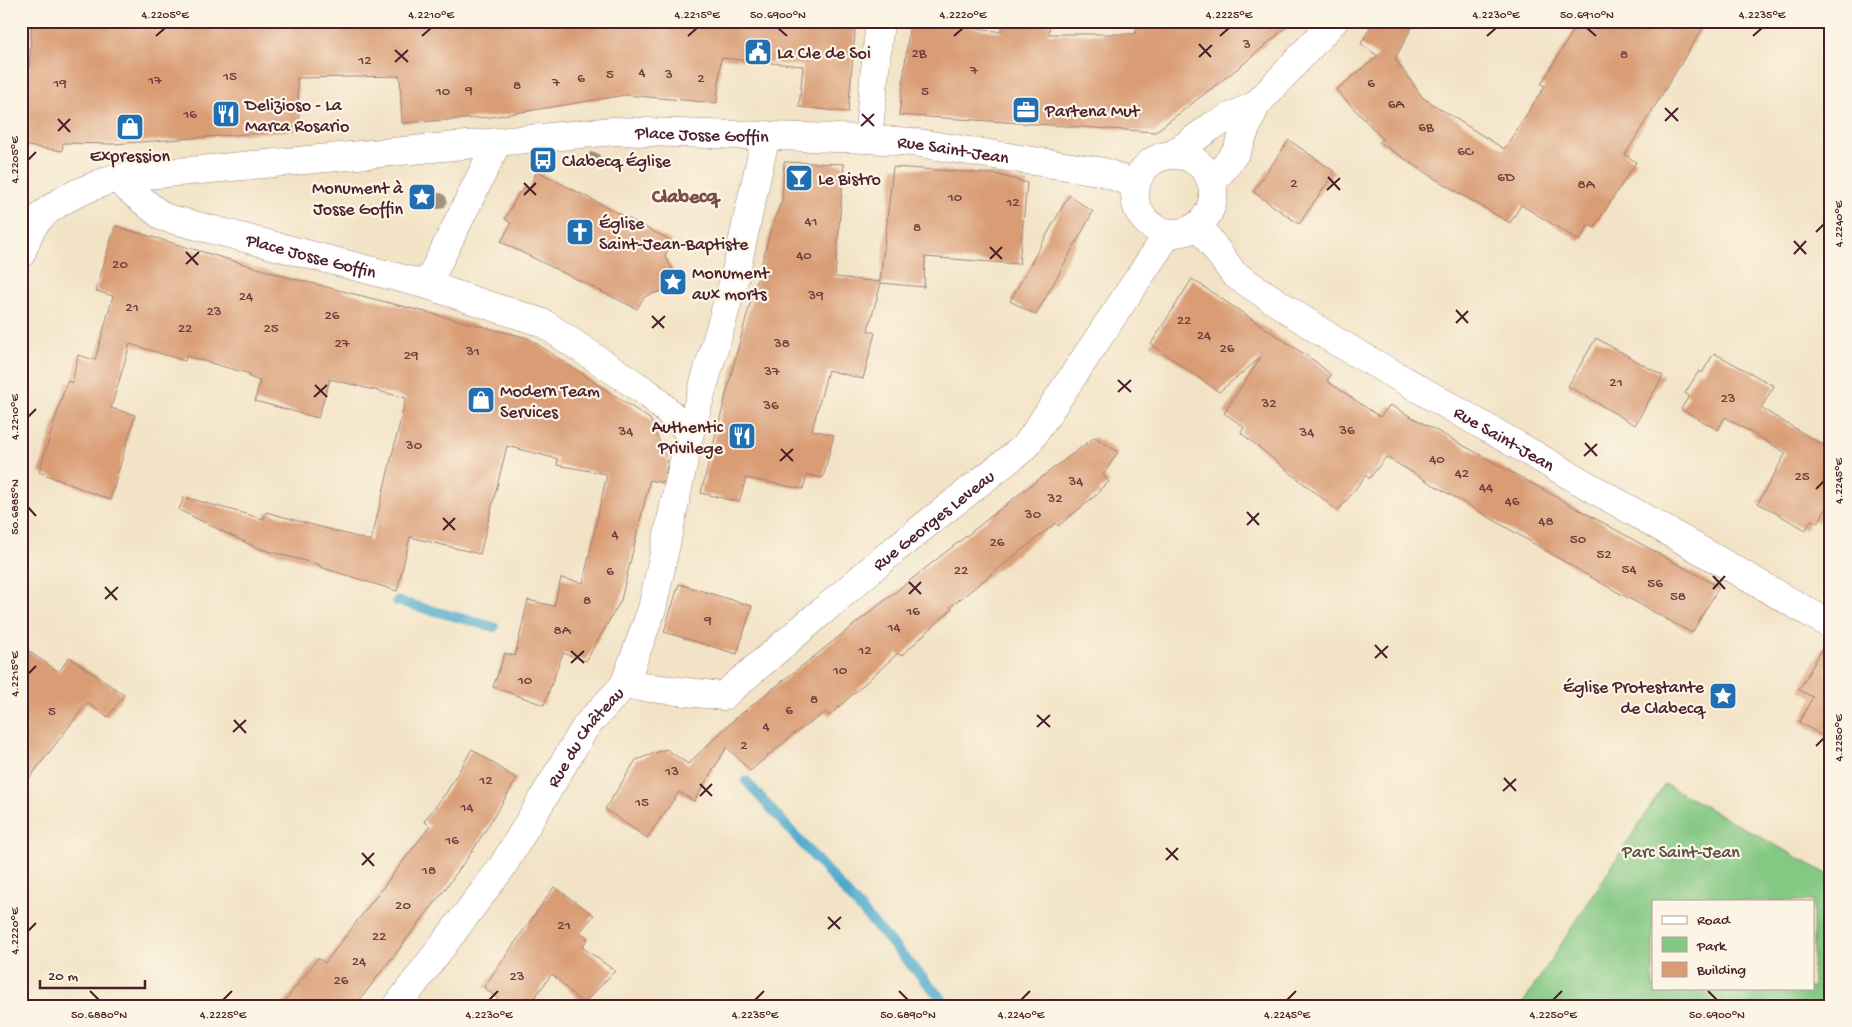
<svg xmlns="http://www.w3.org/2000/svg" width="1852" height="1027" viewBox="0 0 1852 1027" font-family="'Gochi Hand',sans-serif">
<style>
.green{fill:#83c883;stroke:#667457;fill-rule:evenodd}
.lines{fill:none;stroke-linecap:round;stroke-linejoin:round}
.stream{stroke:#4daacc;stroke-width:10}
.building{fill:#d99c75}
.service-casing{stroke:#9e8178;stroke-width:18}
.minor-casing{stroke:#9e8178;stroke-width:29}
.tertiary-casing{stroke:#9e8178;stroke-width:29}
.service{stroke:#fff;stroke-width:16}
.minor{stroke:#fff;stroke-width:28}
.tertiary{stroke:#fff;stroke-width:28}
.tree{fill:#9f937f}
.ticks{fill:none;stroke:#4a1f2b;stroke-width:2}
.labels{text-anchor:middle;stroke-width:4.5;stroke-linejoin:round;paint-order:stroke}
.number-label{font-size:15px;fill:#6e3e3e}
.poi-label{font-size:18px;fill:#4a1f2b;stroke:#fcf5e5;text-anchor:start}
.street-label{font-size:18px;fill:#4a1f2b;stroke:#fcf5e5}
.park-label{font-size:18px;fill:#5b5245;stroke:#fcf5e5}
.quarter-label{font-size:20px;font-weight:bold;fill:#7c4b45;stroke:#fcf5e5}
.neatline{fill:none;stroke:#4a1f2b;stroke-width:2}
.ticks-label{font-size:12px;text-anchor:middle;fill:#4a1f2b}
</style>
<rect width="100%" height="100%" fill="#fcf5e5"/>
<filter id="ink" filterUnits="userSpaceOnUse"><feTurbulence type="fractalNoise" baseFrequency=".02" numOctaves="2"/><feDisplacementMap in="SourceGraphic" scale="10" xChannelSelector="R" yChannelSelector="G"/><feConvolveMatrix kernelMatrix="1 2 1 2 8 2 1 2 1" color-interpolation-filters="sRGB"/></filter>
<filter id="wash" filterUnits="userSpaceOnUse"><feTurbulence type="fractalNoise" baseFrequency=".0096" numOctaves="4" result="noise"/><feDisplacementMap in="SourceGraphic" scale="20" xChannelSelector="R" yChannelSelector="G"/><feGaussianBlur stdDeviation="1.12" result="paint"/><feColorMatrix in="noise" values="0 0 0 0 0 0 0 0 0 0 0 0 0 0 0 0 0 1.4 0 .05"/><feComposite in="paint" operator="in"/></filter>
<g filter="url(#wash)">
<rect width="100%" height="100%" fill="#f2e3c6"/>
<path class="green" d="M1665,784L1831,876V1006H1521ZM1653,901H1813V988H1653Z"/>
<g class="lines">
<g class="stream">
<path d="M397,601L494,627"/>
<path d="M746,781L948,1006"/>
</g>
</g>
<g id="blocks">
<g class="building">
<path d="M32,21H856L848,112L799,107L803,66L721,58L717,103L625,95L491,117L402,123L400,76L297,78L300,130L113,144L63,143L62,151L21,145V105L27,106Z"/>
<path d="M910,21H937L1001,32L1002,21H1050L1049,34H1135L1138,21H1294L1242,65L1155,132L899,115Z"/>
<path d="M1373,21H1415L1395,59L1423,98L1504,149L1545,86L1541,84L1579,21H1707L1625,155L1636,162L1594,228L1589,224L1580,241L1521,205L1510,223L1437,180L1379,142L1383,139L1336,90L1378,56L1361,44Z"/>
<path d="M1289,140L1335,172L1299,224L1253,192Z"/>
<path d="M784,162L844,164L835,277L880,282L893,167L995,174L1027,183L1019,264L925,257L924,287L881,283L868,330L875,333L863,379L828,370L812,430L834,435L823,478L807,475L803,489L746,478L739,502L701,493L739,344L772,226L782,200Z"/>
<path d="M537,171L672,241L665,256L673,270L670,285L664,290L644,297L637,309L501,242L511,223L505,219L519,192L521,193L524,187L529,190Z"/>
<path d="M1069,195L1093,212L1036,315L1010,301Z"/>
<path d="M115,226L291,278L528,338L650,419L668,462L663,483L650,480L621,600L586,661L563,653L544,705L493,687L505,653L515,656L528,600L554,606L561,578L583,583L607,474L557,465L558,459L507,446L480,554L410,537L397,591L320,567V565L257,548L179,510L184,497L264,519L266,512L371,541L406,398L330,379L318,418L255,401L260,381L249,377L250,374L186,356L185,361L130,344L111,408L135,415L110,500L39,472L67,381L72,383L78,355L95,360L113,296L96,291Z"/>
<path d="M1192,279L1316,362L1331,375L1327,381L1380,417L1390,405L1719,587L1692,633L1601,583L1386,457L1369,479L1366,475L1338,511L1241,433L1244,427L1224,413L1261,357L1219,392L1151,344Z"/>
<path d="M1596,338L1663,376L1635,425L1568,386Z"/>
<path d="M1714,353L1774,386L1761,408L1831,450V500L1818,523L1811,520L1806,530L1758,503L1786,453L1725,417L1718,430L1681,409L1689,396L1685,393L1699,371L1702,373Z"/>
<path d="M1095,437L1118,452L1103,475L1109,482L1099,490L1100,492L1058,526L1056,523L950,607L952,609L901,656L898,653L829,716L826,712L795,733L750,771L727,747L694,801L679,792L647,838L605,809L636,760L666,749L688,764L736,718L1027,488Z"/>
<path d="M679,584L752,606L737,654L664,632Z"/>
<path d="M1827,640L1831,641V741L1799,722L1813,697L1799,690Z"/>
<path d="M21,646L59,672L69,657L124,695L108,717L87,703L21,789Z"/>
<path d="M472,749L517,779L475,847L443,892L355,1006H281L318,958L325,963L430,826L424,821L446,793Z"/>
<path d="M554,887L594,915L580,932L588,938L582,947L615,971L583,1004L552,974L528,1006H506L484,987Z"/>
</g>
</g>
</g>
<g filter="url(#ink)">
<use href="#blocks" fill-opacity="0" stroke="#9e8178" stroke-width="1"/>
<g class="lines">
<defs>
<path id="service" d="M21,211L32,228"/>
<g id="minor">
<path d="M868,139L880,21"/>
<path id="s1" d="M115,178L163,217L427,285L543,323L649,394L690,432"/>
<path id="s2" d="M1199,226L1234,274L1332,339L1831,625"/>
<path d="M427,285L497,143"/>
<path id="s3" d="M624,685L723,696L894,550L1026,446L1168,234"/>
<path id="s4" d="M397,1006L502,867L586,726L624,685L652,609L690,432L734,280L766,135"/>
</g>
<g id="tertiary">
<circle cx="1174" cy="194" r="39"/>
<path d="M1172,155L1212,126L1256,105"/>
<path d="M1213,182L1236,152L1256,105L1334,21"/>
<path id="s5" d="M21,254C25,246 27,236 32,228C48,202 88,188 115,178L614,131L868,139L912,142L1104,172L1136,185"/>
</g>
</defs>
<use href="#service" class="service-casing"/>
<use href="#minor" class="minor-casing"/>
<use href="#tertiary" class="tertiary-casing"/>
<use href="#service" class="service"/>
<use href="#minor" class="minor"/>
<use href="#tertiary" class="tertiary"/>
</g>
<g class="tree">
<circle cx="593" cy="160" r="8"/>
<circle cx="439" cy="201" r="8"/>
</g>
</g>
<path class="ticks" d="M778,28L787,36M1587,28L1596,36M156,36L165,28M422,36L431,28M688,36L697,28M954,36L963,28M1220,36L1229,28M1487,36L1496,28M1753,36L1762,28M1199,44L1211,57M395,50L408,62M1199,57L1212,45M395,62L408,50M1665,108L1678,121M862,114L874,126M58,119L70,132M1665,121L1678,108M861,126L874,114M58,131L70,119M28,160L36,152M1328,177L1340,190M524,183L536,195M1327,190L1340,178M524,195L536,183M1816,232L1824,224M1794,241L1806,254M990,247L1002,259M186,252L198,265M1794,254L1806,241M990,259L1002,247M186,264L199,252M1456,310L1468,323M652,316L664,328M1456,323L1468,311M652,328L665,316M1118,380L1131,392M315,385L327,397M1118,392L1131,380M314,397L327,385M28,417L36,409M1585,443L1597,456M781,449L793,461M1584,456L1597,444M780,461L793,449M1816,489L1824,481M28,507L36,516M1247,512L1259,525M443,518L455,530M1247,525L1259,513M443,530L455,518M1713,576L1725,589M909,582L921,594M105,587L117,600M1713,589L1725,576M909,594L921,582M105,599L118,587M1375,645L1387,658M571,651L584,663M1375,658L1388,646M571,663L584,651M28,674L36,666M1037,715L1050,727M234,720L246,733M1037,727L1050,715M233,732L246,720M1816,746L1824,738M1504,778L1516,791M700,784L712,796M1503,791L1516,779M700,796L712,784M1166,848L1178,860M362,853L374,866M1166,860L1178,848M362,865L374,853M828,917L840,929M828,929L841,917M28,931L36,923M90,991L99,1000M899,991L908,1000M1708,991L1717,1000M223,1000L232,991M489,1000L498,991M755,1000L764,991M1021,1000L1030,991M1287,1000L1296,991M1553,1000L1562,991"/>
<defs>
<symbol id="civic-square" viewBox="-11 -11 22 22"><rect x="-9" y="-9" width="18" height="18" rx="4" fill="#1f6fb2" stroke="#fcf5e5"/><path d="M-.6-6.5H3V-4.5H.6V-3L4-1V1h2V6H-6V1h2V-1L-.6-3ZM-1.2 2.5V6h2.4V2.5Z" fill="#fff"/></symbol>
<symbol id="office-square" viewBox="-11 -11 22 22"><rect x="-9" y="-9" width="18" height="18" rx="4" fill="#1f6fb2" stroke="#fcf5e5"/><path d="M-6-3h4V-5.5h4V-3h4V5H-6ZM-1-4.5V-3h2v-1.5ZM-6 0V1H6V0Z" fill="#fff"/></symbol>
<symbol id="restaurant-square" viewBox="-11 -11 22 22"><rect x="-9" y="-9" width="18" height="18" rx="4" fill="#1f6fb2" stroke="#fcf5e5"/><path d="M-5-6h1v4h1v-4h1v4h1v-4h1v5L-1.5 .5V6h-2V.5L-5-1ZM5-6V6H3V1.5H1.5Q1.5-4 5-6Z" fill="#fff"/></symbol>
<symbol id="shop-square" viewBox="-11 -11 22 22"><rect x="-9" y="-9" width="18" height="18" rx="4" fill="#1f6fb2" stroke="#fcf5e5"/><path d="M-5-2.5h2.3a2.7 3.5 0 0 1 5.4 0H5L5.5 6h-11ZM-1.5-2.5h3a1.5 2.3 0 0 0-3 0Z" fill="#fff"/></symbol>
<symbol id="bus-square" viewBox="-11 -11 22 22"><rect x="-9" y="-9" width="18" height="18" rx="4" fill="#1f6fb2" stroke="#fcf5e5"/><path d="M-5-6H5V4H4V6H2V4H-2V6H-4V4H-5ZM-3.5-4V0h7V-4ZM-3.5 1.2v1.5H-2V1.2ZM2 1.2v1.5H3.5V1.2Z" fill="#fff"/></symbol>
<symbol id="bar-square" viewBox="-11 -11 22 22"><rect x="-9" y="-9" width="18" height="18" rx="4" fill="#1f6fb2" stroke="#fcf5e5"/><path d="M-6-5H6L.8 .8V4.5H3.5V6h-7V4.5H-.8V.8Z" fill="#fff"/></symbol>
<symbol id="sight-square" viewBox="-11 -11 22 22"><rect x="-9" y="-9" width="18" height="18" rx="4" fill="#1f6fb2" stroke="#fcf5e5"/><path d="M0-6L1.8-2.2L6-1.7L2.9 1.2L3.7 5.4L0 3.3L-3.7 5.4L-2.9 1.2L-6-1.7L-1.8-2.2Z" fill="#fff"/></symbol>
<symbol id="church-square" viewBox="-11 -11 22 22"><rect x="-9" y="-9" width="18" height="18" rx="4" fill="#1f6fb2" stroke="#fcf5e5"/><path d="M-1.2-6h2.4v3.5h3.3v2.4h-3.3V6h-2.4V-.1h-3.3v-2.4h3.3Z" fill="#fff"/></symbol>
</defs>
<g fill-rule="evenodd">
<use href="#civic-square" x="742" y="36" width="32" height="32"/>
<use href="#office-square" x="1010" y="94" width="32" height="32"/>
<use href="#restaurant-square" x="210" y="98" width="32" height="32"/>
<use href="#shop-square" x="114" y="111" width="32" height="32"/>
<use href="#bus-square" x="527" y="144" width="32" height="32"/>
<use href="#bar-square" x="783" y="162" width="32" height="32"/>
<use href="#sight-square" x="406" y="181" width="32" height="32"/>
<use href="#church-square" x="564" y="216" width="32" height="32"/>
<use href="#sight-square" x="657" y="266" width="32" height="32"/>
<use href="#shop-square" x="465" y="384" width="32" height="32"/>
<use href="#restaurant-square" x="726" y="420" width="32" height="32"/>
<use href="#sight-square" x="1707" y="680" width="32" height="32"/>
</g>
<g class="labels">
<g class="number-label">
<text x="1247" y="48">3</text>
<text x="919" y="57">2B</text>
<text x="1624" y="58">8</text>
<text x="365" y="64">12</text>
<text x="974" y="74">7</text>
<text x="642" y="76">4</text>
<text x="610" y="78">5</text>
<text x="669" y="78">3</text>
<text x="230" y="80">15</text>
<text x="581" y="82">6</text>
<text x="701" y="82">2</text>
<text x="155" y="84">17</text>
<text x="556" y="86">7</text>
<text x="60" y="87">19</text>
<text x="1371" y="87">6</text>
<text x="517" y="89">8</text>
<text x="469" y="94">9</text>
<text x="443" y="95">10</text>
<text x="925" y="95">5</text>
<text x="1396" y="108">6A</text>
<text x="190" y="118">16</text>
<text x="1426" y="131">6B</text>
<text x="1465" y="155">6C</text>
<text x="1506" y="181">6D</text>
<text x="1294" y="187">2</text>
<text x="1586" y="188">8A</text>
<text x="955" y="201">10</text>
<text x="1013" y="206">12</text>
<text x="811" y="225">41</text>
<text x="917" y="231">8</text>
<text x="804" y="259">40</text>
<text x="120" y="268">20</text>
<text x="816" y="299">39</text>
<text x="246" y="300">24</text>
<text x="132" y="311">21</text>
<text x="214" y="315">23</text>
<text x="332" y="319">26</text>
<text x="1184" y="324">22</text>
<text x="185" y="332">22</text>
<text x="271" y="332">25</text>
<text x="1204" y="339">24</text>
<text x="342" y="347">27</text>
<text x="782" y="347">38</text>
<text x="1227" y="352">26</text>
<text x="473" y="355">31</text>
<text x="411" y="359">29</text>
<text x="772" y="375">37</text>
<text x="1616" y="386">21</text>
<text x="1728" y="402">23</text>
<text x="1269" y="407">32</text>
<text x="771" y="409">36</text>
<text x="1347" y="434">36</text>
<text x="626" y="435">34</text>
<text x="1307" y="436">34</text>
<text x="414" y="449">30</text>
<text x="1437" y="463">40</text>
<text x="1462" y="477">42</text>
<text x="1802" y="480">25</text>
<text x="1076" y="485">34</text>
<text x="1486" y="491">44</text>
<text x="1055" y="502">32</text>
<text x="1512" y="505">46</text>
<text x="1033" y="518">30</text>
<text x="1546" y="525">48</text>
<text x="615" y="538">4</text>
<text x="1578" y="543">50</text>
<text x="997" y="546">26</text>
<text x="1604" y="558">52</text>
<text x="1629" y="573">54</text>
<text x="961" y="574">22</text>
<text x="610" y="575">6</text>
<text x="1655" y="587">56</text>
<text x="1678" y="600">58</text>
<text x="587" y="604">8</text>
<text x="913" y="615">16</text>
<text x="708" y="624">9</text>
<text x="894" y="631">14</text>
<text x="562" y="634">8A</text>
<text x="865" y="654">12</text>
<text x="840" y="674">10</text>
<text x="525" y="684">10</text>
<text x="814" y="703">8</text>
<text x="789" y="714">6</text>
<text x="52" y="715">5</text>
<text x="766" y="730">4</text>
<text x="744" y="749">2</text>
<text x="672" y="775">13</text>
<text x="486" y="784">12</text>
<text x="642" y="806">15</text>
<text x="467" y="811">14</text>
<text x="452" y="844">16</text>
<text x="429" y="874">18</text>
<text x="403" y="909">20</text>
<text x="564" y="929">21</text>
<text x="379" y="940">22</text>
<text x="359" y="965">24</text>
<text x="517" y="980">23</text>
<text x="341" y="984">26</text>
</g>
<g class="poi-label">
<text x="777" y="58">La Cle de Soi</text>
<text x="245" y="110">Delizioso - La<tspan x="245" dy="21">Marca Rosario</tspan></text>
<text x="1045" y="116">Partena Mut</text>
<text x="130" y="161" text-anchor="middle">Expression</text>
<text x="562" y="166">Clabecq Église</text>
<text x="818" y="184">Le Bistro</text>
<text x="403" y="193" text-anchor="end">Monument à<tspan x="403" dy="21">Josse Goffin</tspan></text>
<text x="599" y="228">Église<tspan x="599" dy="21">Saint-Jean-Baptiste</tspan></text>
<text x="692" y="278">Monument<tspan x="692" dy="21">aux morts</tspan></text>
<text x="500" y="396">Modern Team<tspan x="500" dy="21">Services</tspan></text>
<text x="723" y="432" text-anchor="end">Authentic<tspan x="723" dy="21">Privilege</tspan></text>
<text x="1704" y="692" text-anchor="end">Église Protestante<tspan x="1704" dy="21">de Clabecq</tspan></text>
</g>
<g class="street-label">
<text dy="6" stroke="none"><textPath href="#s5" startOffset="716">Place Josse Goffin</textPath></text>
<text dy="6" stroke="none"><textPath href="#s5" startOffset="968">Rue Saint-Jean</textPath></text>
<text dy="6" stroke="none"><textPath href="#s1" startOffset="215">Place Josse Goffin</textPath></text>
<text dy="6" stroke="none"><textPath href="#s2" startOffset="376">Rue Saint-Jean</textPath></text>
<text dy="6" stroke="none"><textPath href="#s3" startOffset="374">Rue Georges Leveau</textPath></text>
<text dy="6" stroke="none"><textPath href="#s4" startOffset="329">Rue du Château</textPath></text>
</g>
<g class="park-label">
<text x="1681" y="857">Parc Saint-Jean</text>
</g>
<g class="quarter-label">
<text x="685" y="202">Clabecq</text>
</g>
</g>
<rect width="1852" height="1027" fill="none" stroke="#fcf5e5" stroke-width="55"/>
<rect x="1652" y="900" width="162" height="90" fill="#fcf5e5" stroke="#b59f9b"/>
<rect x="1662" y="916" width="25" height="8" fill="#ffffff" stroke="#b59f9b"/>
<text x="1697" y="924" font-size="15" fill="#4a1f2b">Road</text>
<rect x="1662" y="937" width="25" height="15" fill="#83c883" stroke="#b59f9b"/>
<text x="1697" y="950" font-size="15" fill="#4a1f2b">Park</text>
<rect x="1662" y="962" width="25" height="15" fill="#d99c75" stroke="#b59f9b"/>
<text x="1697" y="974" font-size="15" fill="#4a1f2b">Building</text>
<path d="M40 980v8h105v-8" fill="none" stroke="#4a1f2b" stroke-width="2.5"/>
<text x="48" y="980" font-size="15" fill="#4a1f2b" stroke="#fcf5e5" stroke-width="4" paint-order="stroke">20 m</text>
<rect x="28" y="28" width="1796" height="972" class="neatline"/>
<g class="ticks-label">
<text x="165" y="18">4.2205°E</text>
<text x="431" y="18">4.2210°E</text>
<text x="697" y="18">4.2215°E</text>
<text x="778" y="18">50.6900°N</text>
<text x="963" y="18">4.2220°E</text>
<text x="1229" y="18">4.2225°E</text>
<text x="1496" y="18">4.2230°E</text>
<text x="1587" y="18">50.6910°N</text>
<text x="1762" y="18">4.2235°E</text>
<text transform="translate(14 160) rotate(-90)" y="4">4.2205°E</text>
<text transform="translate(1838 224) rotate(-90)" y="4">4.2240°E</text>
<text transform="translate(14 417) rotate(-90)" y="4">4.2210°E</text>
<text transform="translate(1838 481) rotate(-90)" y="4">4.2245°E</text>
<text transform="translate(14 507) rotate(-90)" y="4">50.6885°N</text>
<text transform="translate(14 674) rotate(-90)" y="4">4.2215°E</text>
<text transform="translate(1838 738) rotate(-90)" y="4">4.2250°E</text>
<text transform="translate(14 931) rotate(-90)" y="4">4.2220°E</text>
<text x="99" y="1018">50.6880°N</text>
<text x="223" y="1018">4.2225°E</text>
<text x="489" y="1018">4.2230°E</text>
<text x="755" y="1018">4.2235°E</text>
<text x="908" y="1018">50.6890°N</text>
<text x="1021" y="1018">4.2240°E</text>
<text x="1287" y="1018">4.2245°E</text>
<text x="1553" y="1018">4.2250°E</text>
<text x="1717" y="1018">50.6900°N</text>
</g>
</svg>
